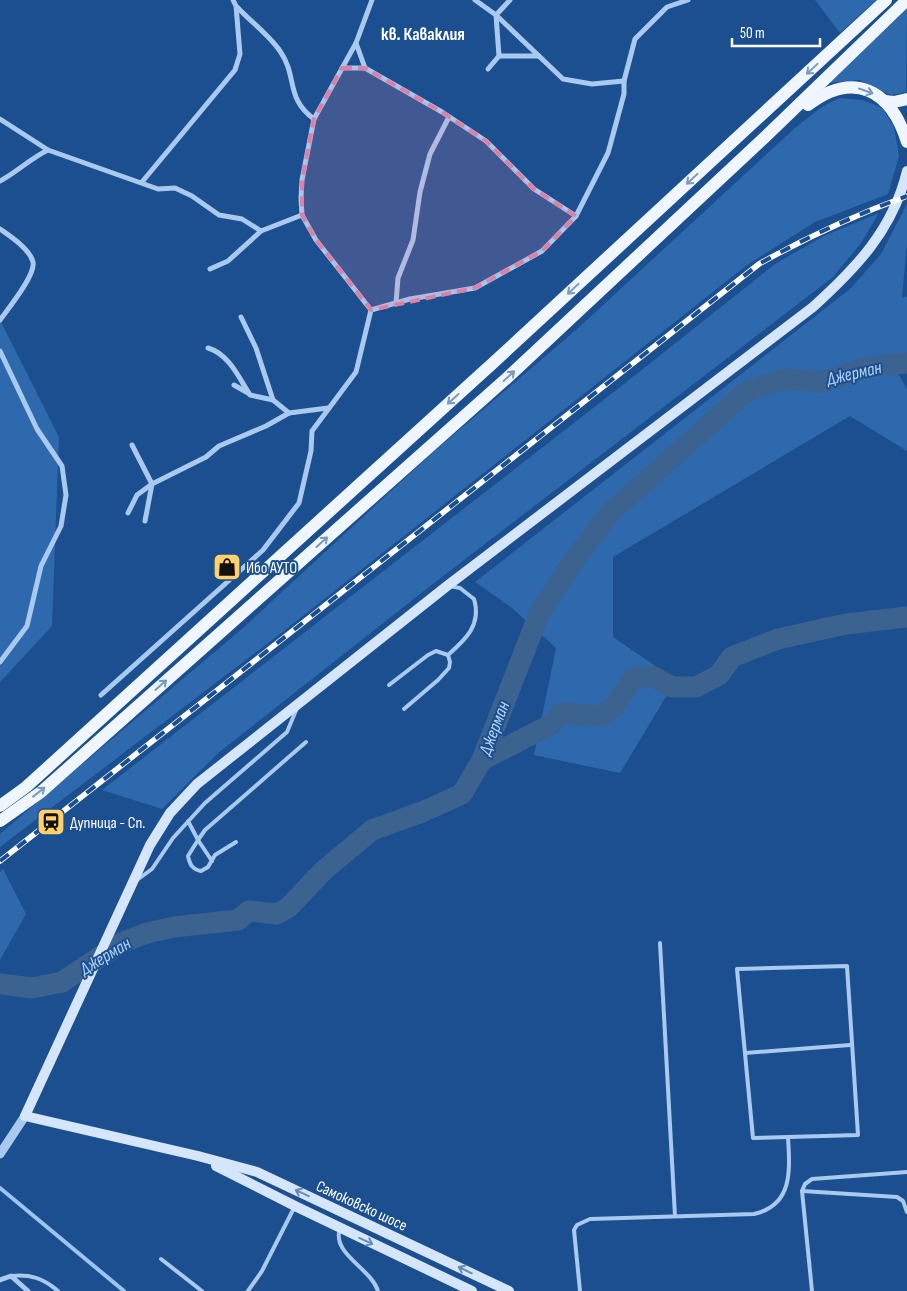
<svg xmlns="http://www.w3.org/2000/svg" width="907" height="1291" viewBox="0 0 907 1291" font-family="'Sofia Sans Condensed',sans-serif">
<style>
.green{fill:#2e69ad}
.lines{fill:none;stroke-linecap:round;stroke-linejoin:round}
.stream{stroke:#9cc4f0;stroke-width:4}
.river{stroke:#3c6290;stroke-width:21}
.service{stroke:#a9c9ee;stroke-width:4}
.minor{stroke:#a9c9ee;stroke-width:5}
.tertiary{stroke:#a9c9ee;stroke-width:9}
.secondary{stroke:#d6e6fa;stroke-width:10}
.primary{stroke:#f0f6ff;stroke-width:12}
.rail-casing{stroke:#fff;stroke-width:5.5}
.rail{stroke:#1b4f8f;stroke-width:4;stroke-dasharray:11;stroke-linecap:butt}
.oneway{stroke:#7b9ac1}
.oneway2{stroke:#668bba}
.marked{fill:#dd80a5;fill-opacity:0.2;stroke:#dd80a5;stroke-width:4;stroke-dasharray:10 6;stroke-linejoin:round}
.labels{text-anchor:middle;stroke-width:4;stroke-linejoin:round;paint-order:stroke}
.poi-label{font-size:16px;fill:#fff;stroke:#1b4f8f;text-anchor:start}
.street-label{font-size:16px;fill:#fff;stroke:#1b4f8f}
.neighbourhood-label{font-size:18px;font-weight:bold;fill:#fff;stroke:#1b4f8f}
.water-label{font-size:18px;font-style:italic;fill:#b5d3f5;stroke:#1b4f8f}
</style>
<rect width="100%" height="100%" fill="#1b4f8f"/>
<g class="green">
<path d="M815,0H876L840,33Z"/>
<path d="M907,9L906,92L891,95L859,80L829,83Z"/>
<path d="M839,98L863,100L882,108L894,127L899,156L888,194L815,222L747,265L280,634L0,847V834L243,628L430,455L576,330L796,127L822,107Z"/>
<path d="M907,204V243L902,298L907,296V374L897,366L895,368L907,389V451L850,416L613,557V637L676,680L620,773L534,755L556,648L512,608L475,582L850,289L881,254Z"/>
<path d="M879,213L861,243L833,277L425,590L217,754L162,809L102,790L624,384L775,264L824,236Z"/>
<path d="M0,320L59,437L52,626L0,682Z"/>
<path d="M3,869L26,914L0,960V872Z"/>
</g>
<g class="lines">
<path class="stream" d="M0,1188L124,1291"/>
<g class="river">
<path d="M482,760L552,724L561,713L601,716L614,707L633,678L652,676L672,687H696L719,675L732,657L778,639L846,624L907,617"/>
<path d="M0,984L32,988L62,982L121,943L147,933L174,927L238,920L249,911L277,914L289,907L323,871L372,830L422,812L462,794L482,760L539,614L572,563L610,513L747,391L785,379L823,382L869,367L907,363"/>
</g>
<g class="service">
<path d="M389,685L428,655L436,651L448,655"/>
<path d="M404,709L438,680L449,668L450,662L448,655C465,640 482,625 474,599L460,588L449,586"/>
<path d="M188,821L198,840L188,856C190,865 192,869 201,871L208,867L215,855L236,842"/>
<path d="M212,861L198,840L205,830L306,742"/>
<path d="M137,880L152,869L173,838L205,803L287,732L297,708"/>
<path d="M660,943L675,1216"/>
<path d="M847,966L858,1135L753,1138L737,969Z"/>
<path d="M745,1053L850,1045"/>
<path d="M802,1191L897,1197L903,1201L907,1212"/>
<path d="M340,1228C331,1254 371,1268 378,1291"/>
<path d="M161,1259L202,1291"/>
<path d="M11,1276C30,1274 43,1278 58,1291"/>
<path d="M248,1291L262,1271L295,1206"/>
<path d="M580,1291L574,1230L577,1225L590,1219L754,1214C793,1205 790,1171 788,1137"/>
<path d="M812,1291L802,1191L805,1184L812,1179L907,1172"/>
</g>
<g class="minor">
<path d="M475,0L496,15L563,79L592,84L624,81"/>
<path d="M510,0L496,15L499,56H539"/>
<path d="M237,7C250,21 269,35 280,51C298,77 285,98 314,119"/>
<path d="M342,68H365L356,43"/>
<path d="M365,68L442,112L486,141L534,189L576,216"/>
<path d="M488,69L499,56"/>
<path d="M0,119L48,150L158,189L175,188L192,196L219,215L242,219L261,231L302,215"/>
<path d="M0,181C17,172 31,158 48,150"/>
<path d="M142,182L235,70L240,54L236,6L233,0"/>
<path d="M0,229C10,236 30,249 33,262C36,275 8,309 0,320"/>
<path d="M210,269L228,261L261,231"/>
<path d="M396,303L398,278L413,240L420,192L430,154L449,117"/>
<path d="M371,310L316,240L302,215L301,198L302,180L314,119L356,43L372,0"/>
<path d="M241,317L256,348L273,400L289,413"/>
<path d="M208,348C229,354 239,378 250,395L273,400"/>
<path d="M0,351L37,429L62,466L66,495L61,526L41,566L27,626L0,662"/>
<path d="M234,385L248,393"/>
<path d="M132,445L152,484L145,521"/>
<path d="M128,513L137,495L152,484L206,457L219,446L266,426L289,413L328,408"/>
<path d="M101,695L263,550L299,503L311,451L312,431L356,372L371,310L410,299L475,288L542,251L576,216L608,153L624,94V81L635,39L667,7L688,0"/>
<path d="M0,1280L11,1276L28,1291"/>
</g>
<path class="tertiary" d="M0,1154L25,1116"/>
<g class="secondary">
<path d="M216,1166L295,1206L472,1291"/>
<path d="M509,1291L257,1172L198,1156L25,1116L150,845L170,813L197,784L447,586L813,307C856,268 893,230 907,171"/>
</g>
<g class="primary">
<path d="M884,101L894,102L907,99"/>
<path d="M808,105C854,70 891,90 907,142"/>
<path d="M0,806L26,787L493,363L886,0"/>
<path d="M0,821L41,792L507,378L764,138L907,0"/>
</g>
<defs>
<path id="rail" d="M0,861L759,264C807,237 855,215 907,196"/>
</defs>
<use href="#rail" class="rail-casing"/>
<use href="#rail" class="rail"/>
</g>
<defs><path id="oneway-shaft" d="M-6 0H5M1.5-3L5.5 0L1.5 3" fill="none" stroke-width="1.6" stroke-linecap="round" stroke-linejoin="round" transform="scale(1.25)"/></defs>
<g class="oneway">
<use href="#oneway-shaft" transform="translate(812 69) rotate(137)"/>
<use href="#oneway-shaft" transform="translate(866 91) rotate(19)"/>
<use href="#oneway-shaft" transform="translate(692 179) rotate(137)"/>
<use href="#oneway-shaft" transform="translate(573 289) rotate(137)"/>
<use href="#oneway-shaft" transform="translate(509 376) rotate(-43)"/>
<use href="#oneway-shaft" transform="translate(453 399) rotate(138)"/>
<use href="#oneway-shaft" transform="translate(322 542) rotate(-42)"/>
<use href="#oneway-shaft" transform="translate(161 685) rotate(-42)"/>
<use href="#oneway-shaft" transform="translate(39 792) rotate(-38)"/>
</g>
<g class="oneway2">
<use href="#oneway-shaft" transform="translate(302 1193) rotate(-155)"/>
<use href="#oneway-shaft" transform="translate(366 1241) rotate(25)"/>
<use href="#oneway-shaft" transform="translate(465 1270) rotate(-154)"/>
</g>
<path class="marked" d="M342,68H365L442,112L486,141L534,189L576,216L542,251L475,288L371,310L316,240L302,215V180L314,119Z"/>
<defs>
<symbol id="shop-square" viewBox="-11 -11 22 22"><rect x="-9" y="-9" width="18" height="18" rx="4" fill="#ffd166" stroke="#1b4f8f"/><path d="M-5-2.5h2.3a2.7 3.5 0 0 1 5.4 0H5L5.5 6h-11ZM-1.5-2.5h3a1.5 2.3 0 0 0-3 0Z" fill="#111"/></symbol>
<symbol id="station-square" viewBox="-11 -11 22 22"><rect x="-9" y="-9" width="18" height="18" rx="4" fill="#ffd166" stroke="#1b4f8f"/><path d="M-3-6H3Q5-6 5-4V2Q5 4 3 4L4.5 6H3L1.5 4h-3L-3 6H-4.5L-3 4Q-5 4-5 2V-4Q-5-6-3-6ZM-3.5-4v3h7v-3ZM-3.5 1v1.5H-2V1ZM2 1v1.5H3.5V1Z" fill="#111"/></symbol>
</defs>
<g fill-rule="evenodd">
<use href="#shop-square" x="211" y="551" width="32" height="32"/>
<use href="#station-square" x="35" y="806" width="32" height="32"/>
</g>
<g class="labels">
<g class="poi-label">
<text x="246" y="573">Ибо АУТО</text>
<text x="70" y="828">Дупница - Сп.</text>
</g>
<g class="street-label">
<text transform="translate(362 1205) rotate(25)" y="6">Самоковско шосе</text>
</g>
<g class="neighbourhood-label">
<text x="423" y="40">кв. Каваклия</text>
</g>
<g class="water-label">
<text transform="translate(854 373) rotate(-13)" y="6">Джерман</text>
<text transform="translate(494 728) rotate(-69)" y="6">Джерман</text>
<text transform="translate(105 956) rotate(-31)" y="6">Джерман</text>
</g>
</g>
<path d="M732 38v8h88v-8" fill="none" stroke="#ffffff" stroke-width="2.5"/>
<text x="740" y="38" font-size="15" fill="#ffffff" stroke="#1b4f8f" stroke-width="4" paint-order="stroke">50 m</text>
</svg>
